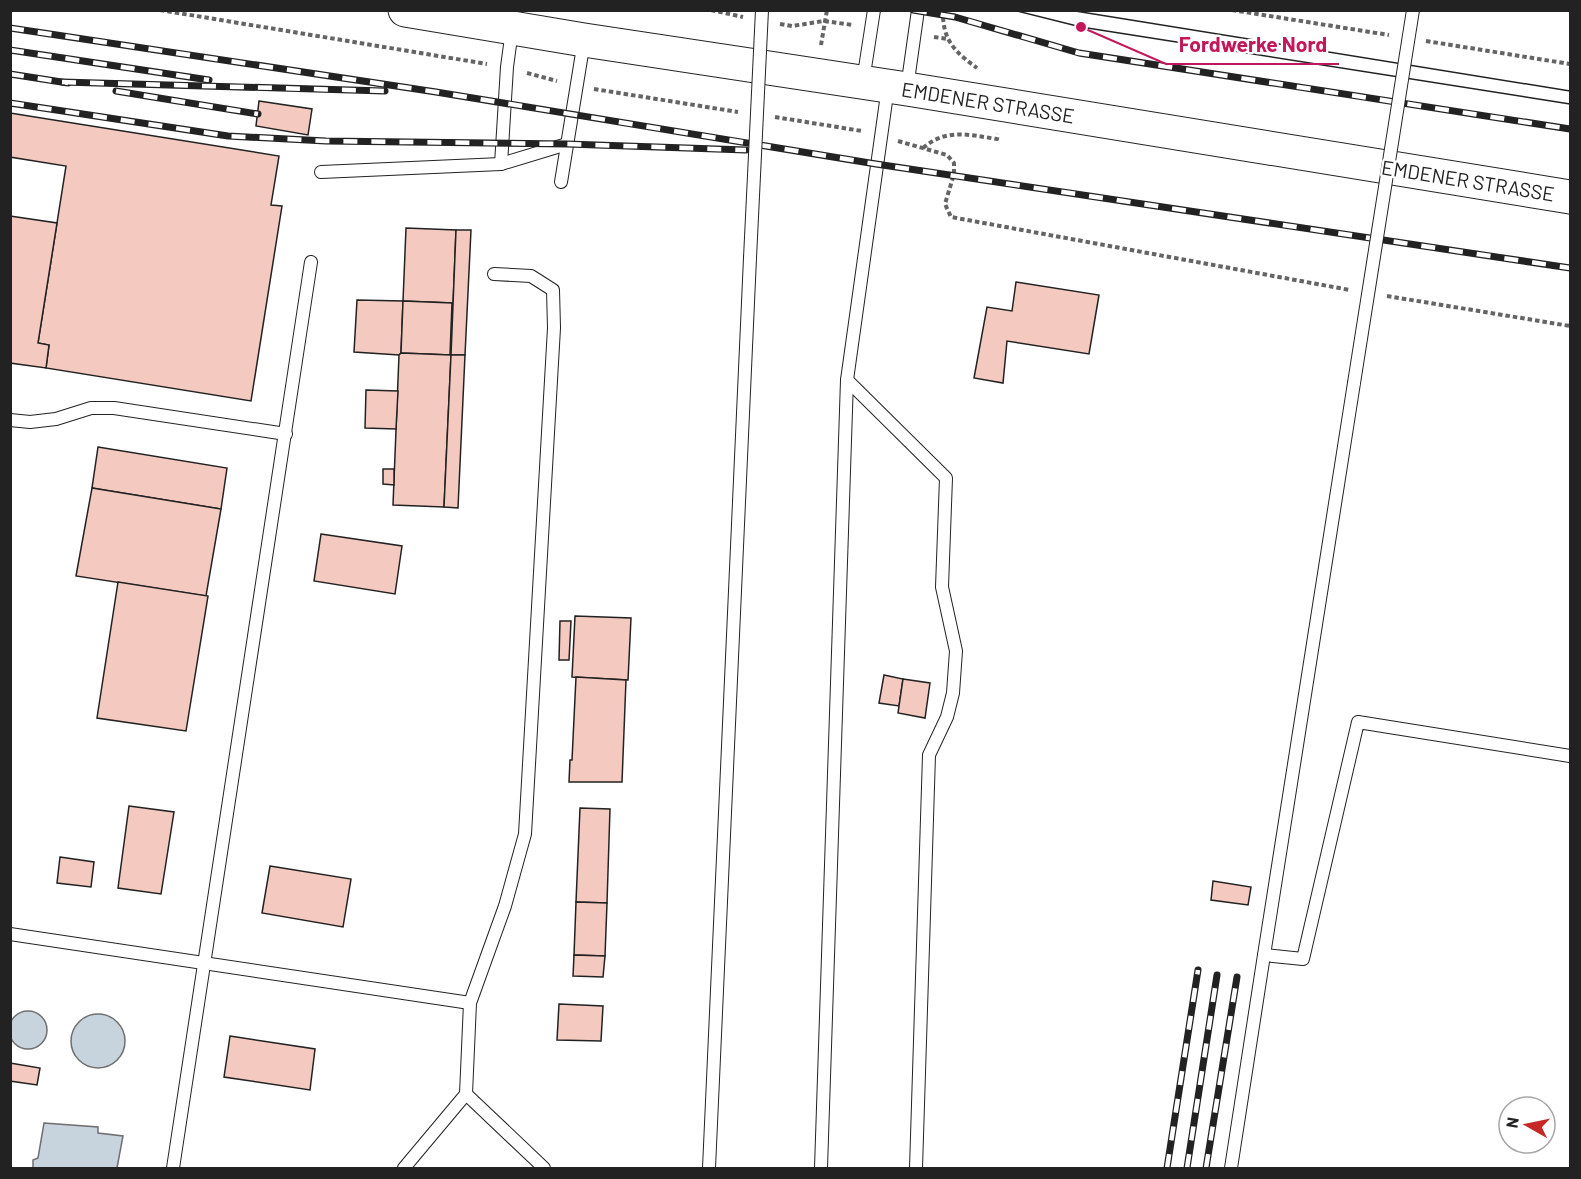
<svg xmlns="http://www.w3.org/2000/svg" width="1581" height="1179" viewBox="0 0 1581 1179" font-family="Barlow,sans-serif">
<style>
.water{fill:#c7d3dd;stroke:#6f6f6f;stroke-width:1.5}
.building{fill:#f3c9c0;stroke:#222;stroke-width:1.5}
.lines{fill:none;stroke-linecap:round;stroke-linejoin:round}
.lane-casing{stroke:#222;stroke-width:14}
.secondary-casing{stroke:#222;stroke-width:35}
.path{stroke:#646464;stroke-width:4;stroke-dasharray:4.5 3;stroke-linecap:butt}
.lane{stroke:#fff;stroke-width:12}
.secondary{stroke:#fff;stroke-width:33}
.tram{stroke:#222;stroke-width:1.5}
.rail-casing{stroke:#222;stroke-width:7}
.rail{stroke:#fff;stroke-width:4.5;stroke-dasharray:14;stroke-linecap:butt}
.lane-bridge-casing{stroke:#222;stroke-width:14;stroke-linecap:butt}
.lane-bridge{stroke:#fff;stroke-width:12}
.labels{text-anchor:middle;stroke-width:4.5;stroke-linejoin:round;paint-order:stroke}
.street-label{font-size:20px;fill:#222;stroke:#fff}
.leader{fill:none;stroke:#c2185b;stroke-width:2}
.callout-dot{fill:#c2185b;stroke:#fff;stroke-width:2}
.callout-label{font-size:21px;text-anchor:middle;font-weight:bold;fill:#c2185b;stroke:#fff;stroke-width:4.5;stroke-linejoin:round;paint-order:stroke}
</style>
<rect width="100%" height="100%" fill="#fff"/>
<g class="water">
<circle cx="28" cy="1030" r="19"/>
<circle cx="98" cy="1041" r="27"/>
<path d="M44,1123L98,1127V1133L123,1136L117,1168H33V1160L38,1158Z"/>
</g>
<g class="building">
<path d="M259,101L312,109L308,135L256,126Z"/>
<path d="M10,113L279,156L271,205L282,206L251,401L46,368L49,345L38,343L66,166L10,157Z"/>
<path d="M10,216L57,223L38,343L49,345L46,368L10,363Z"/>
<path d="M406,228L456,230L451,355L452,303L403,301Z"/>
<path d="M456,230H471L465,355H451Z"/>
<path d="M1016,282L1099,295L1089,354L1007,341L1003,383L974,378L987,307L1012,311Z"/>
<path d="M357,300L403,301L401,353L399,355L354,352Z"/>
<path d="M403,301L452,303L450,355L401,353Z"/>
<path d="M401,353L451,355L444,507L393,505L399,355Z"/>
<path d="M451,355H465L458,508L444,507Z"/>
<path d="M366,390L398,391L396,429L365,428Z"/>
<path d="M98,447L227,468L221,509L92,488Z"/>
<path d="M383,469H394V485L383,484Z"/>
<path d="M92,488L221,509L206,596L76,576Z"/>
<path d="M321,534L402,546L395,594L314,581Z"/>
<path d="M118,582L208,596L186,731L97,718Z"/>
<path d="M575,616L631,618L628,680L572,677Z"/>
<path d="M560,621H571L569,660H559Z"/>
<path d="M884,675L903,679L899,706L879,703Z"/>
<path d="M576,677L626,680L622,782H569L570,760H572Z"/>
<path d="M903,679L930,683L925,718L898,713Z"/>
<path d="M129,806L174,812L161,894L118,888Z"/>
<path d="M580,808L610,809L607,903L576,902Z"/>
<path d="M60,857L94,862L91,887L57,883Z"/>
<path d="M270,866L351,879L343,927L262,913Z"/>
<path d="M1213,881L1251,887L1248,905L1211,900Z"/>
<path d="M576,902L607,903L605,956L574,955Z"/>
<path d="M574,955L605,956L603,977L573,976Z"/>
<path d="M559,1004L603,1006L601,1041L557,1040Z"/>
<path d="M230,1036L315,1049L310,1090L224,1077Z"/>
<path d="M10,1063L40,1068L37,1085L10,1081Z"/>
</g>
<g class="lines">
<defs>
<g id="lane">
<path d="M863,81L874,10"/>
<path d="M907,88L918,10"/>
<path d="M501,164L507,67L512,30"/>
<path d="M321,172L501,164L567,144"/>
<path d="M561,182L584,41"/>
<path d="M847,380L946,478L942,587L956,651L953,693L947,717L929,755L916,1168"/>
<path d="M10,420L30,422L56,419L91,408H114L286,434"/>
<path d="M10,934L470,1003"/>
<path d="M1264,955L1354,383"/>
<path d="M466,1094L544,1168"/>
<path d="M173,1168L311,262"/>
<path d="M404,1168L466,1094L470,1003L505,906L525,834L554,328L553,290L531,276L494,274"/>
<path d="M709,1168L750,258"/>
<path d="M821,1168L847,380L888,87"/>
<path d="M1231,1168L1264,955L1303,959L1358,722L1570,756"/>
</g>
<path id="secondary" d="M405,10L584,40L907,89L1570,197"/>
</defs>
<use href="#lane" class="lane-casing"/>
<use href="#secondary" class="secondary-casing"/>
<g class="path">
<path d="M160,10L487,64"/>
<path d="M711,10L743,17"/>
<path d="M943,10C942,40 955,52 977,68"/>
<path d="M1232,10L1389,35"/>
<path d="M780,24L792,26L824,21L853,25"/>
<path d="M934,37L948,39"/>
<path d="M1426,41L1570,64"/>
<path d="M821,45L827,10"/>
<path d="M527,73L557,81"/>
<path d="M594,89L738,112"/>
<path d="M775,117L862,131"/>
<path d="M898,141L947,155L954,163V174L945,204L951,217L1350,290"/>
<path d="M923,148C946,128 970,135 997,139L998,134"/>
<path d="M1387,296L1570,326"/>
</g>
<use href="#lane" class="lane"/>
<use href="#secondary" class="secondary"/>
<g class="tram">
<path d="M1013,10L1081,27L1570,104"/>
<path d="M1069,10L1570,91"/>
</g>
<defs>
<g id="rail">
<path d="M913,10L955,17L1079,53L1570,129"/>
<path d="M10,28L436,92L876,164L1570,268"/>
<path d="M10,50L209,80"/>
<path d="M10,74L68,83"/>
<path d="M62,82L385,91"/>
<path d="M116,91L258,114"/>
<path d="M10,103L228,136L326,141L567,144L746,150"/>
<path d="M1167,1168L1198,970"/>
<path d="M1187,1168L1217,975"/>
<path d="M1206,1168L1237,977"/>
</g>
</defs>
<use href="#rail" class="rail-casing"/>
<use href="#rail" class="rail"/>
<defs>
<g id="lane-bridge">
<path d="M750,258L762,10"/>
<path d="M1354,383L1413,10"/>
</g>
</defs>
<use href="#lane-bridge" class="lane-bridge-casing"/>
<use href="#lane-bridge" class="lane-bridge"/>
</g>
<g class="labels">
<g class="street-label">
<text transform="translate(988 103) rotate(9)" y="7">EMDENER STRASSE</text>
<text transform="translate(1468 181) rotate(9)" y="7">EMDENER STRASSE</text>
</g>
</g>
<path class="leader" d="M1081 27L1166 64H1339"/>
<circle class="callout-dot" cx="1081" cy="27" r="6"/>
<g class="callout-label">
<text x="1253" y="52">Fordwerke Nord</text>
</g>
<rect width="1581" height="1179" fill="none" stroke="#222222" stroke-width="24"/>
<g transform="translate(1527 1125) rotate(279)"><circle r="28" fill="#ffffff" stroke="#a7a7a7" stroke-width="1.5"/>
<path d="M0-4.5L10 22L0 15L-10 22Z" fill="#c62828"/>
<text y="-9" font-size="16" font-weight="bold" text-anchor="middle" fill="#222222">N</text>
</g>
</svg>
